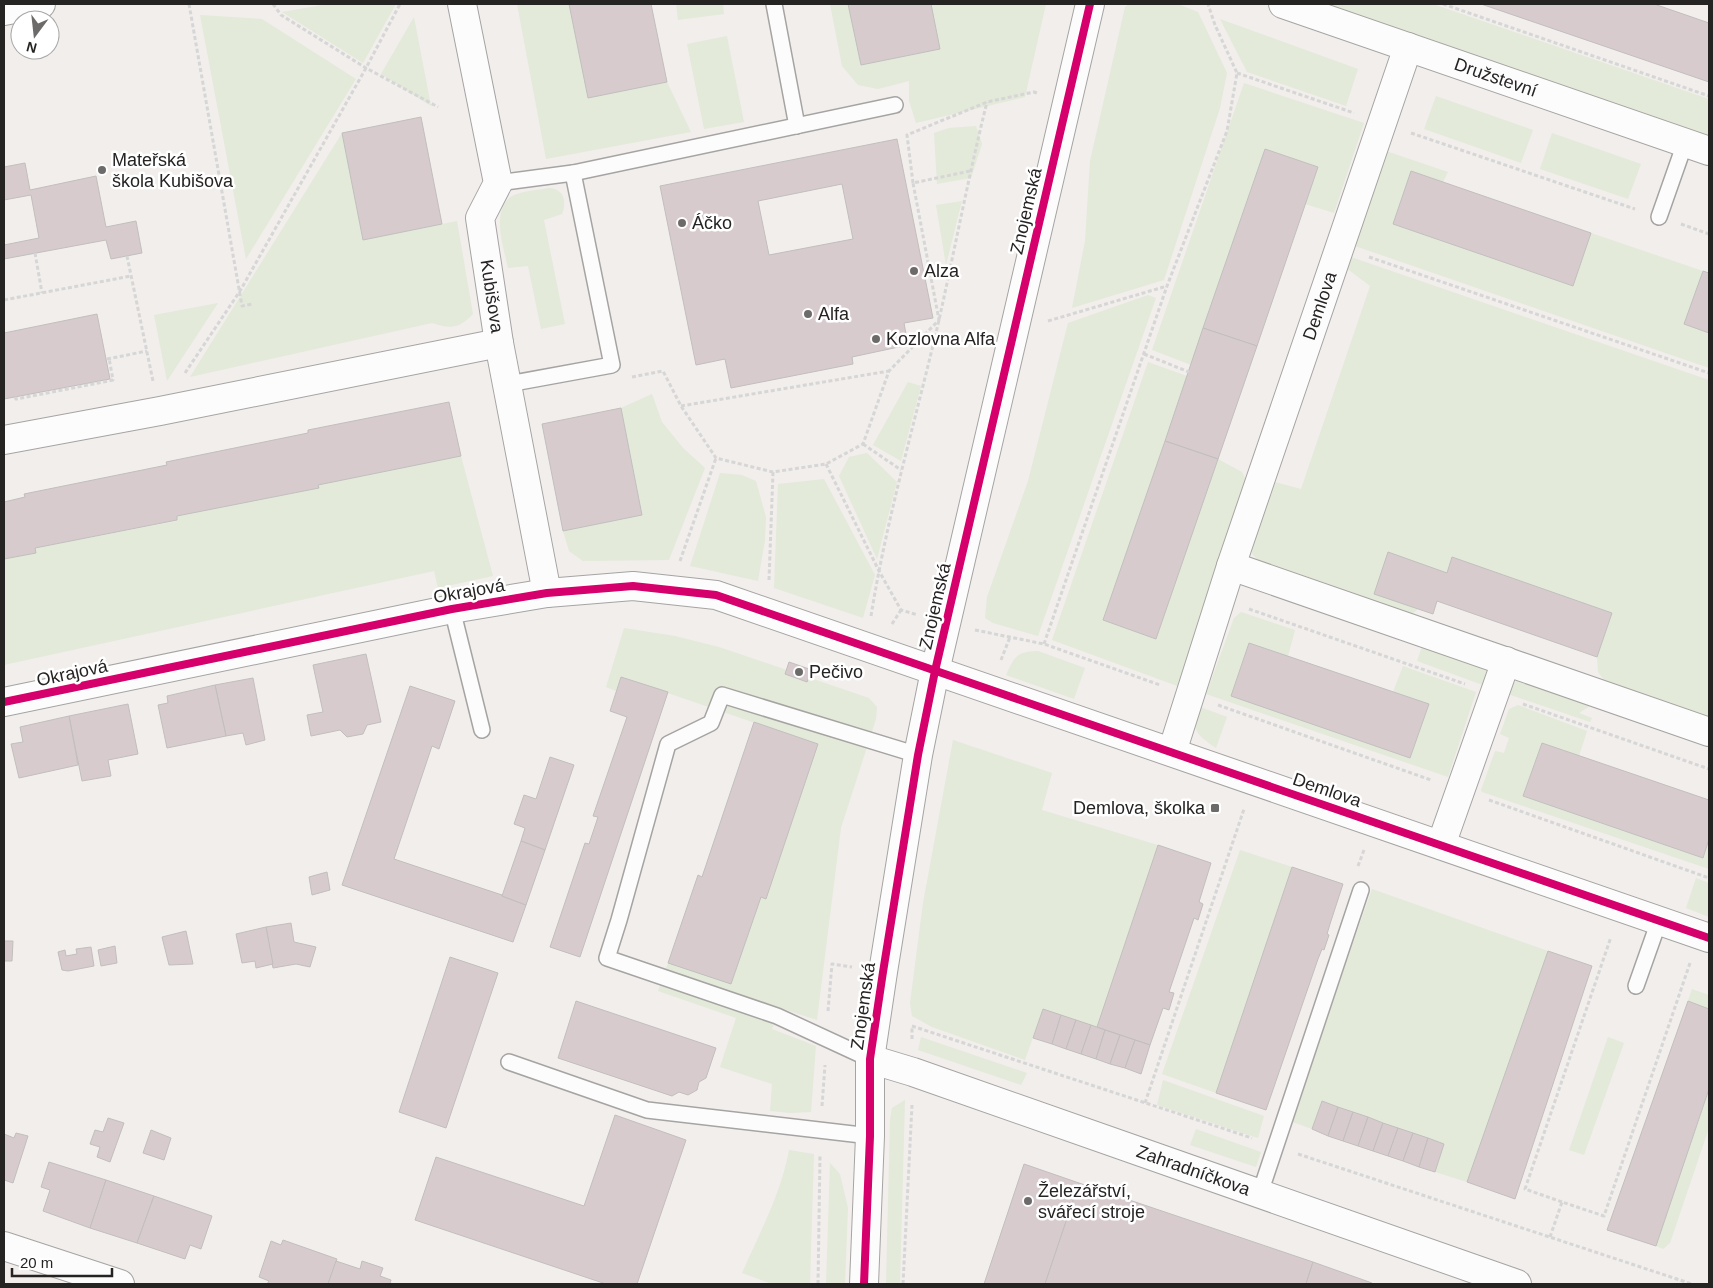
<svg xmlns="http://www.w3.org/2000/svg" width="1713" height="1288" viewBox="0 0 1713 1288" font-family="Helvetica,sans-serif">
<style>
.green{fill:#e3ead9}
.building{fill:#d7cbce;stroke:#c1bfbe;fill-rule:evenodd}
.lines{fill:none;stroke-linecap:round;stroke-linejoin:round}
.service-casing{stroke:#a6a4a3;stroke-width:18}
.minor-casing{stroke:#a6a4a3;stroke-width:30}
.tertiary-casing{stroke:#a6a4a3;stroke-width:30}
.path{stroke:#d7d6d6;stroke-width:3;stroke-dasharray:4 2.5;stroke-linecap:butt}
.service{stroke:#fdfcfc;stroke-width:15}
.minor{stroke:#fdfcfc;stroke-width:28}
.tertiary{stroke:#fdfcfc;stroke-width:28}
.cycleway-casing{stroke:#fff;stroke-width:11}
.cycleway{stroke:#d6006c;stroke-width:8}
.poi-dot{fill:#6d6b69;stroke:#fff;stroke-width:2}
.labels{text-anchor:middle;stroke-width:5;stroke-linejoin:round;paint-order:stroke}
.street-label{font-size:18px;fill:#262423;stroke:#fff}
.poi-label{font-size:18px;fill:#262423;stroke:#fff;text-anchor:start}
</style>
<rect width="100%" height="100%" fill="#f1eeec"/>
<g class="green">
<path d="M328,4H396L363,63L282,12Z"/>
<path d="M517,4H569L588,97L667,82L691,132L546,159Z"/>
<path d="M676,4H723L724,14L678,20Z"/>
<path d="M830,4H848L861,65L940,49L931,4H1046L1025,97L916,123L909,101V81L878,89L858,85L842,66Z"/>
<path d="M1129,4H1178L1198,12L1227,73L1220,108L1164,280L1072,308L1085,241L1090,161L1125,7Z"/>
<path d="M1324,4H1433L1709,99V136Z"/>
<path d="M200,15L262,19L356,79L246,259Z"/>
<path d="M414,17L431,106L381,74Z"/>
<path d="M1220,19L1358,69L1346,106L1247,72Z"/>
<path d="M727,36L744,122L704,129L687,44Z"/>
<path d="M1244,83L1364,123L1334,213L1305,204L1318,167L1265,149L1191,365L1152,350Z"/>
<path d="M1436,96L1533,130L1521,163L1424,129Z"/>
<path d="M976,126L982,144L971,178L937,184L934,133L949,128Z"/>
<path d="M342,133L363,240L457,221L473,314C459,329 450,329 432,323L190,377Z"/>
<path d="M1552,133L1641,164L1628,199L1540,169Z"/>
<path d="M1386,151L1448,172L1443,182L1411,172L1393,224L1572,286L1591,233L1703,271L1685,324L1709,333V368L1352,245Z"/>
<path d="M549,188C564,189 567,201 562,214L544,220L565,324L541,329L528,266L508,268C504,248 489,207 514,195C524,191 538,190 549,188Z"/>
<path d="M962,201L946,265L936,205Z"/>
<path d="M1348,256L1709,380V721L1607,684L1598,672L1597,657L1612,613L1452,558L1447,573L1389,553L1418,609L1408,617L1267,569L1252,554V535L1271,481L1301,489L1370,286L1345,267Z"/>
<path d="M1148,295L1156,298L1038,636L993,623L985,618L987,597L1028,481L1068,323Z"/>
<path d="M218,303L167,381L154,315Z"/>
<path d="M1148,362L1187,376L1103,620L1156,639L1218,459L1242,472L1248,484L1180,687L1052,640Z"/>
<path d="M908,382L921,386L901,461L873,445Z"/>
<path d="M652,394L662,422L683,448L705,468L669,560L583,561L569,551L563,531L642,515L621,408Z"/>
<path d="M867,453L897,482L877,559L839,476L849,457Z"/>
<path d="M461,456L493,576L438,588L434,571L4,665V559L36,553L35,548L177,521V516L319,488L318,485Z"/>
<path d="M720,473L742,475L756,481L766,517L765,540L758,581L690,566Z"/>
<path d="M824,479L875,575L863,618L774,588L778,484Z"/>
<path d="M1241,612L1295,630L1288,656L1249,643L1231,696L1410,758L1429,705L1393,692L1403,666L1476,692L1448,777L1206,694L1234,618Z"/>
<path d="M624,628L675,636L719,647L869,698L877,707L876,719L841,828L817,1020L780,1008L772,1029L816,1046L811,1112L790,1113L770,1111L772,1084L720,1067L736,1018L658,991L668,963L731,984L761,897L766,898L817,744L621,677L616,691L606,687Z"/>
<path d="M1428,645L1487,668L1490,682L1488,687L1417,661L1422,647Z"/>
<path d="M1038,651L1085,668L1074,699L1006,675C1015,656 1016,652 1038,651Z"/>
<path d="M1529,678L1596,702L1579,713L1592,718L1590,722L1505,693L1516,681Z"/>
<path d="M1195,705L1227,717L1216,748C1196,735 1192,730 1195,705Z"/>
<path d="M1518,705L1587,731L1579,756L1542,743L1523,796L1702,858L1709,839V869L1482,792L1481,790L1495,751L1504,753L1509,738L1500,734L1509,709Z"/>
<path d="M953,740L1052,773L1042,810L1158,845L1097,1027L1043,1009L1025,1060L932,1027L912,1016L910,1003L923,903Z"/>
<path d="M1240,850L1292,867L1216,1093L1162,1074Z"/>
<path d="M1696,878L1709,883V917L1686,908Z"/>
<path d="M1372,889L1548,951L1467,1182L1435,1172L1444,1144L1322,1101L1312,1129L1290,1121Z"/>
<path d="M1692,989L1709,995V1009L1688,1001Z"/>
<path d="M921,1037L1027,1073L1021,1085L918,1050Z"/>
<path d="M1608,1037L1624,1043L1584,1155L1569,1150Z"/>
<path d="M1163,1080L1264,1116L1258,1138L1157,1105Z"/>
<path d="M1709,1090V1128L1670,1243L1663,1249L1656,1246Z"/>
<path d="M905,1100L900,1284H886L890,1120L892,1108Z"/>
<path d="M1196,1129L1261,1152L1256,1167L1190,1145Z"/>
<path d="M789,1150L814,1154L810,1284H772L742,1273C760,1232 781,1194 789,1150Z"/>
<path d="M830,1163L840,1174L848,1208L845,1284H826Z"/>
</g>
<g class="building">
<path d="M569,4H651L667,82L588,98Z"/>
<path d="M848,4H931L940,49L861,65Z"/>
<path d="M1481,4H1654L1709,23V82Z"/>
<path d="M421,117L442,224L363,240L342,133Z"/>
<path d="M897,139L933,318L904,323L908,345L852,357L853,364L731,388L725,359L696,365L660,186ZM842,184L853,239L769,255L758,201Z"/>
<path d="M1265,149L1318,167L1257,346L1203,328Z"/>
<path d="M25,163L30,190L96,176L106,227L136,221L142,253L111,259L106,240L4,259V245L39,238L31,195L4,200V167Z"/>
<path d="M1411,171L1591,233L1573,286L1393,224Z"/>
<path d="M1703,271L1709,273V333L1684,324Z"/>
<path d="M97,314L110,379L4,399V333Z"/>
<path d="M1203,328L1257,346L1218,459L1165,441Z"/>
<path d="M449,402L461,456L318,485L319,488L177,516V520L35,548L36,553L4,559V502L25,497L24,494L167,465L166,462L308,433V430Z"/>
<path d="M621,408L642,515L563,531L542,424Z"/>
<path d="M1165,441L1218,459L1156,639L1103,620Z"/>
<path d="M1388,552L1447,573L1452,557L1612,613L1597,657L1437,601L1433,614L1374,594Z"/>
<path d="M1249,643L1429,704L1410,758L1231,696Z"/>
<path d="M366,654L381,722L367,725L363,734L347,737L340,730L311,736L307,715L323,712L313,665Z"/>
<path d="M789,662L812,670L807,682L785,674Z"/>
<path d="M621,677L668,692L580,957L550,947L585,843L589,844L598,817L593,816L627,717L610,711Z"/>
<path d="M253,678L265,740L246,745L243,733L226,736L215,685Z"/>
<path d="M215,685L226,736L167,748L158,705L168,703L167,696Z"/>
<path d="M410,686L455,701L439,749L432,746L394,859L502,895V896L526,905L513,942L342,885Z"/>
<path d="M128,704L138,754L108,760L111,776L82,781L69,716Z"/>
<path d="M69,716L78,765L19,778L11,744L23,742L20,727Z"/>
<path d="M754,722L818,744L766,899L761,897L731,984L668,963L698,875L702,877Z"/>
<path d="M1542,743L1709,800V839L1703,858L1523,796Z"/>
<path d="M550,757L574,765L545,850L521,841L525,828L514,824L524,795L536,799Z"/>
<path d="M521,841L545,850L526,905L502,896Z"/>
<path d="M1158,845L1211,863L1199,902L1203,904L1198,920L1194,918L1169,992L1174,993L1169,1010L1163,1008L1150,1045L1097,1027Z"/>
<path d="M1292,867L1343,884L1330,924L1327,934L1329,935L1324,950L1322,949L1318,959L1266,1110L1216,1093Z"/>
<path d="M327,872L330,890L312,895L309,877Z"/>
<path d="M291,923L294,942L316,947L310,967L296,964L273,968L266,927Z"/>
<path d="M266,927L273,964L256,968L255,961L242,963L236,934Z"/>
<path d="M186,931L193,964L169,965L162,937Z"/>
<path d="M4,941H13L12,961H4Z"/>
<path d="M115,946L117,963L101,966L98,950Z"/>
<path d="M91,947L94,966L68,971L62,970L58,952L65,950L66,956L77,954L76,949Z"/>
<path d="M1548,951L1592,966L1515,1199L1467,1182Z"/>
<path d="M450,957L498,973L446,1128L399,1112Z"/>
<path d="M576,1001L716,1048L706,1078L699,1082L697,1090L688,1095L679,1092L672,1096L558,1058Z"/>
<path d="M1688,1001L1709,1009V1089L1656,1246L1607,1230Z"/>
<path d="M1043,1009L1061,1015L1052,1044L1033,1038Z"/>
<path d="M1061,1015L1076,1020L1066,1049L1052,1044Z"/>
<path d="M1076,1020L1091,1025L1081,1054L1066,1049Z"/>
<path d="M1091,1025L1105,1030L1096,1059L1081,1054Z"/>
<path d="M1105,1030L1120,1035L1110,1064L1096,1059Z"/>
<path d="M1120,1035L1135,1040L1125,1068L1110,1064Z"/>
<path d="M1135,1040L1150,1045L1141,1074L1125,1068Z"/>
<path d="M1322,1101L1338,1107L1328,1136L1312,1129Z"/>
<path d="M1338,1107L1353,1112L1343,1141L1328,1136Z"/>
<path d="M1353,1112L1368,1117L1358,1146L1343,1141Z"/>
<path d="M615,1115L686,1140L637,1284H606L415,1220L436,1157L584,1206Z"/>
<path d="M1368,1117L1383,1123L1373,1151L1358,1146Z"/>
<path d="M108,1118L124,1123L110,1162L97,1157L100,1147L90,1144L95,1130L103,1132Z"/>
<path d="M1383,1123L1398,1128L1388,1156L1373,1151Z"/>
<path d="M1398,1128L1413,1133L1403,1161L1388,1156Z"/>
<path d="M151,1130L171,1138L164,1160L143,1153Z"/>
<path d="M16,1133L28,1136L13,1183L4,1180V1134L14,1138Z"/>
<path d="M1413,1133L1428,1138L1419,1167L1403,1161Z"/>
<path d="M1428,1138L1444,1144L1435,1172L1419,1167Z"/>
<path d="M49,1162L106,1180L90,1228L43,1211L50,1190L41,1187Z"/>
<path d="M1024,1164L1079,1183L1045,1284H984Z"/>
<path d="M106,1180L154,1196L137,1243L90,1228Z"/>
<path d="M1079,1183L1313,1262L1306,1284H1045Z"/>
<path d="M154,1196L212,1216L201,1249L190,1245L185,1259L137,1243Z"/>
<path d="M283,1240L337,1259L328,1284H267L269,1281L259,1277L271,1241L281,1245Z"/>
<path d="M336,1261L360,1269L362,1261L383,1268L380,1276L391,1280L390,1284H328Z"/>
<path d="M1313,1262L1372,1283V1284H1306Z"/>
</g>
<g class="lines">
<defs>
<g id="service">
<path d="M774,4L797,126"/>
<path d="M498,183L573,173L895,105"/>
<path d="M1659,217L1685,143"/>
<path d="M508,384L612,365L573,173"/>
<path d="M452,609L482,730"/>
<path d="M1636,986L1659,921"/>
<path d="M870,1059L777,1016L607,958L619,920L668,744L711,723L722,695L918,755"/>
<path d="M509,1062L647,1110L870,1136"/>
<path d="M1260,1193L1361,890"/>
</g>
<g id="minor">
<path id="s1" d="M462,4L498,183L480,218L499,343L547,593"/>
<path id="s2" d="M1283,4L1709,151"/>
<path d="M4,11L41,4"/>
<path d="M4,440L160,411L499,343"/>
<path d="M1231,566L1709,732"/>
<path d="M4,702L452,609L547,593L633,586L716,595L1709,938"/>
<path id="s3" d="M1172,752L1231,566L1408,47"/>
<path d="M1441,845L1506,661"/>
<path id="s4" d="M870,1059L913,1072L1517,1284"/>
<path d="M4,1246L120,1284"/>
</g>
<path id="tertiary" d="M864,1284L870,1136V1059L883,972L918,755L935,671L1090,4"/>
</defs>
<use href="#service" class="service-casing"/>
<use href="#minor" class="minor-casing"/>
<use href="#tertiary" class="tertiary-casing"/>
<g class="path">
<path d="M189,4L242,306L253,304"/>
<path d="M273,4L281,15L366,68L438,107"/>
<path d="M1443,4L1709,96"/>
<path d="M1237,73L1354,113"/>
<path d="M1411,133L1635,209"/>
<path d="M913,183L907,135L987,102L1034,92L1037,93"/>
<path d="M1681,224L1709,234"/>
<path d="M35,253L42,293"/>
<path d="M127,256L153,381"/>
<path d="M1369,257L1709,373"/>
<path d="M4,300L131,276"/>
<path d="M1048,321L1167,286"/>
<path d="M1144,354L1189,372"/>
<path d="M107,359L147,351"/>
<path d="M185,373L240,291L366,68L400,4"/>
<path d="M632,377L663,371L681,406L716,458L773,472L826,464L863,444L889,371L939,320L913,183L970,171"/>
<path d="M15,397L16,399L113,380L109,358"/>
<path d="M681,406L889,371"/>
<path d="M863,444L901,470"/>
<path d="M826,464L879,571L901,610L918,615"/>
<path d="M680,561L716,458"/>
<path d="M769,580L773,472"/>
<path d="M1249,609L1465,684"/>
<path d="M871,616C887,516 916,419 939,320C955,248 969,174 987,102"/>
<path d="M892,624L901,610"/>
<path d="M975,630L1044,644L1160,685"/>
<path d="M1044,644L1167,286L1227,131L1237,73L1215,25L1208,4"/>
<path d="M1001,660L1010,637"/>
<path d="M1523,704L1709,769"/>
<path d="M1218,705L1431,780"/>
<path d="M1489,800L1709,878"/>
<path d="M1358,866L1364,850"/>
<path d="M828,1011L832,964L852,967"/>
<path d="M912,1039V1026L1252,1138"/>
<path d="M1145,1103L1244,809"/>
<path d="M822,1106L825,1065"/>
<path d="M1298,1154L1692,1284"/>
<path d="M1562,1202L1525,1189L1611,937"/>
<path d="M1550,1237L1562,1202L1604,1216L1690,963"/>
<path d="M818,1284L820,1155"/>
<path d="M903,1284L912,1105"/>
</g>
<use href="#service" class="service"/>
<use href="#minor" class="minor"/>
<use href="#tertiary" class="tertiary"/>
<defs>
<g id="cycleway">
<path d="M4,702L452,609L547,593L633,586L716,595L1709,938"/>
<path d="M864,1284L870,1136V1059L883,972L918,755L935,671L1090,4"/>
</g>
</defs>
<use href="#cycleway" class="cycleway-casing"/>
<use href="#cycleway" class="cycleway"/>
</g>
<g class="poi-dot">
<circle cx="102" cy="170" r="5"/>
<circle cx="682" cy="223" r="5"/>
<circle cx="914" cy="271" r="5"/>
<circle cx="808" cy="314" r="5"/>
<circle cx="876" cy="339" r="5"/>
<circle cx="799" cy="672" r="5"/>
<rect x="1210" y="803" width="10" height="10" rx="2.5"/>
<circle cx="1028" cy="1201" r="5"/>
</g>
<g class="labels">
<g class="street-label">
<text dy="6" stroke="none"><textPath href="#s2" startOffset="225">Družstevní</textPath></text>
<text transform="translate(1026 211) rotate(-77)" y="6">Znojemská</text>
<text dy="6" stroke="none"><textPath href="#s1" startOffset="301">Kubišova</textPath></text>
<text dy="6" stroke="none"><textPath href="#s3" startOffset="470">Demlova</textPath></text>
<text transform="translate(469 591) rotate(-10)" y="6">Okrajová</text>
<text transform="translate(935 606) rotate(-77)" y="6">Znojemská</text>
<text transform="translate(72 673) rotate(-12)" y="6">Okrajová</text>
<text transform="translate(1327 790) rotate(19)" y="6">Demlova</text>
<text transform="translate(863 1006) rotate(-82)" y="6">Znojemská</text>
<text dy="6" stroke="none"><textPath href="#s4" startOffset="342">Zahradníčkova</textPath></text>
</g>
<g class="poi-label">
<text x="112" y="166">Mateřská<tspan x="112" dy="21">škola Kubišova</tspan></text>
<text x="692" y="229">Áčko</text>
<text x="924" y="277">Alza</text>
<text x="818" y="320">Alfa</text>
<text x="886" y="345">Kozlovna Alfa</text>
<text x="809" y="678">Pečivo</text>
<text x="1205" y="814" text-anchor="end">Demlova, školka</text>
<text x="1038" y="1197">Železářství,<tspan x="1038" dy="21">svářecí stroje</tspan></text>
</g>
</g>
<rect width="1713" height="1288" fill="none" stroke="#262423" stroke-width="10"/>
<g transform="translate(35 35) rotate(195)"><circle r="24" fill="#ffffff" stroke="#a8a7a7"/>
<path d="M0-4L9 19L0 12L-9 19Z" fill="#6d6b69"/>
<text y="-8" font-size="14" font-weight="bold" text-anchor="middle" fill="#262423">N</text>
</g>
<path d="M12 1268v8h100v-8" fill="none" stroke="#262423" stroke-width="2.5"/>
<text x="20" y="1268" font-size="15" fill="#262423" stroke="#ffffff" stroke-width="4" paint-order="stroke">20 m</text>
</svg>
